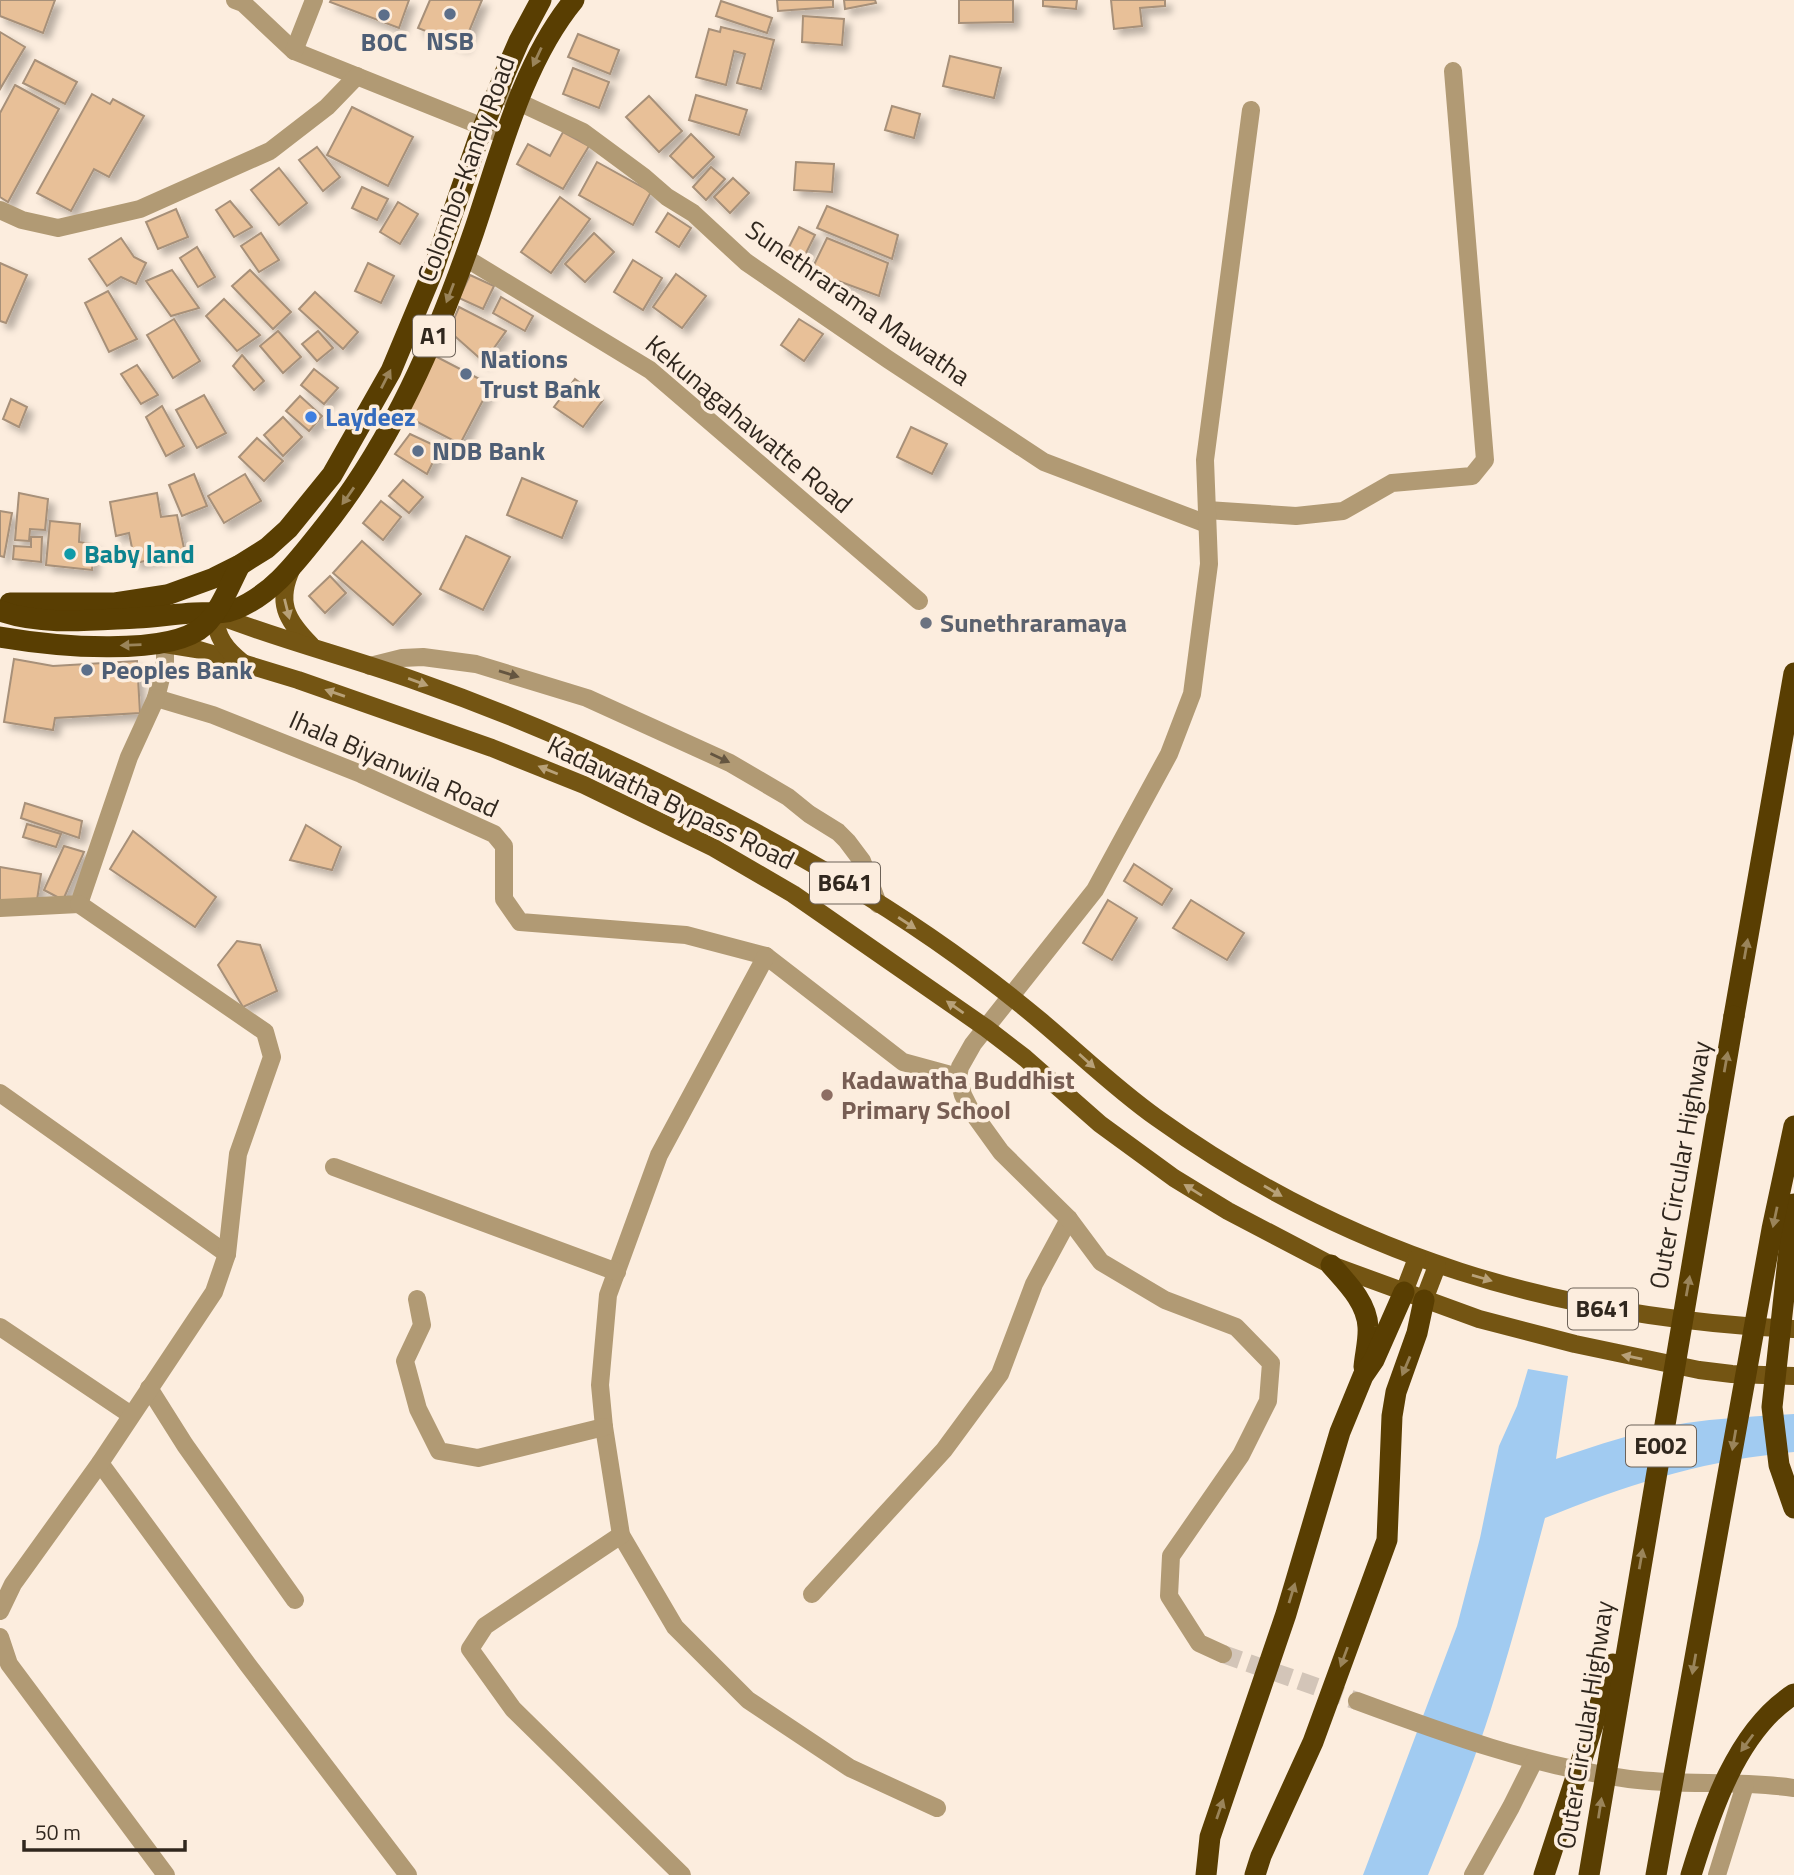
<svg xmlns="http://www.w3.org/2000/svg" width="1794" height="1875" viewBox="0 0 1794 1875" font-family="'Titillium Web',sans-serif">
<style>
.water{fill:#a1cbf1}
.building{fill:#e8c098;stroke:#a79079;stroke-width:2;filter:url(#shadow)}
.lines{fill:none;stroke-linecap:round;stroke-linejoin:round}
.minor-tunnel{stroke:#d3c5b8;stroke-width:18;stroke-dasharray:18 9;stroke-linecap:butt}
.minor{stroke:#b19a74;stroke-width:18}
.major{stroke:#745513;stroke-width:18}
.highway{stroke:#593e02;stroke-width:21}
.highway-bridge{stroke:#593e02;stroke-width:21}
.oneway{fill:#9a845a}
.oneway2{fill:#b8a178}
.oneway3{fill:#645540}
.service-dot{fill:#5c6f8a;stroke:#fcedde;stroke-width:2.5}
.shop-dot{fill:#3f7fe0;stroke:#fcedde;stroke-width:2.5}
.culture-dot{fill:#0f9aa8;stroke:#fcedde;stroke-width:2.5}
.worship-dot{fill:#6b7280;stroke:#fcedde;stroke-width:2.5}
.education-dot{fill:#8d6e63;stroke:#fcedde;stroke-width:2.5}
.labels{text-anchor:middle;stroke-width:7;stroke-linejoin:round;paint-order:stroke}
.shield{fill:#fcedde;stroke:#6d6258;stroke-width:2}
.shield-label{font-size:24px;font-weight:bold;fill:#30271e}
.service-label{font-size:26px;font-weight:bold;fill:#4e5e75;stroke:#fcedde;text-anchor:start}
.street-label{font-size:26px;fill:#30271e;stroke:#fcedde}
.shop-label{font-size:26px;font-weight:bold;fill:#366cbe;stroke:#fcedde;text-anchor:start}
.culture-label{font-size:26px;font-weight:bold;fill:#0d838f;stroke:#fcedde;text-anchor:start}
.worship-label{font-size:26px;font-weight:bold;fill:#5b616d;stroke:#fcedde;text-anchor:start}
.education-label{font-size:26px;font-weight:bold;fill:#785e54;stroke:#fcedde;text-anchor:start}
</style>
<defs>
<filter id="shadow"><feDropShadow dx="6" dy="6" stdDeviation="3.5" flood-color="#0004"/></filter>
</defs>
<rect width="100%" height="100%" fill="#fcedde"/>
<path class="water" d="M1528,1369L1568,1376L1556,1459C1598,1445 1641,1430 1686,1423C1722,1418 1758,1416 1794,1414V1452C1704,1460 1628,1484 1545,1518C1528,1582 1511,1646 1491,1709C1473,1766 1450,1820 1428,1875H1363L1457,1626L1480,1538L1499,1446L1517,1406Z"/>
<g class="building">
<path d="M0,0H55L43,33L0,16Z"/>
<path d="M331,0H409L399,28L330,2Z"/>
<path d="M430,0H482L463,46L418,28Z"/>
<path d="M777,0H833V7L778,11Z"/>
<path d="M844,0H875L876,3L845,9Z"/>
<path d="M959,0H1013V22L959,23Z"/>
<path d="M1043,0H1077L1076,9L1043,6Z"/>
<path d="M1111,0H1165V6L1140,8L1142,26L1114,29Z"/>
<path d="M721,1L772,18L767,33L716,16Z"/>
<path d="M803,16L844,19L842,45L802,42Z"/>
<path d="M721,27L774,40L761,89L737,83L745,54L734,51L726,85L696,77L709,29L720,32Z"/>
<path d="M0,32L25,47L0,89Z"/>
<path d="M578,34L619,50L610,74L568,57Z"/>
<path d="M950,56L1001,68L994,98L943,86Z"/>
<path d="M35,60L77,82L65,104L23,83Z"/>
<path d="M573,68L609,82L599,108L563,94Z"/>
<path d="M15,85L59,109L8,202L0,197V113Z"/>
<path d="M92,94L110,104L113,99L144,116L109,177L94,169L71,211L37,193Z"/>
<path d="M696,95L747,110L739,135L689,120Z"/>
<path d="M649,96L682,131L659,152L626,117Z"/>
<path d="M892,106L920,114L914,138L885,130Z"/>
<path d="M352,107L413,137L388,186L327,155Z"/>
<path d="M563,132L589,146L563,189L517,164L528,144L550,156Z"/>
<path d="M691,134L714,157L693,178L670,156Z"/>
<path d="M317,147L340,177L323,191L299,160Z"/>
<path d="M597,162L651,192L633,225L579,195Z"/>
<path d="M796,162L834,164L832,192L794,190Z"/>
<path d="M711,167L725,179L706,200L693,187Z"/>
<path d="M279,168L307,203L279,225L251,190Z"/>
<path d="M733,178L749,193L730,213L714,197Z"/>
<path d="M362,187L388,199L377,220L352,208Z"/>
<path d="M560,197L590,219L551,273L521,252Z"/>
<path d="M230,201L252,227L234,237L216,210Z"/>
<path d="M398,202L418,214L400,244L380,232Z"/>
<path d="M827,206L898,235L892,259L817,228Z"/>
<path d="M176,209L188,237L158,249L146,222Z"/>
<path d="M668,213L691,228L679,247L656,232Z"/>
<path d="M799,227L815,235L801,263L785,255Z"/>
<path d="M261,233L279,260L259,272L241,246Z"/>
<path d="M594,233L614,252L585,282L565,264Z"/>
<path d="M121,238L134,257L146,263L136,284L121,277L107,286L89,259Z"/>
<path d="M827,238L888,263L879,296L811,271Z"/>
<path d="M197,247L215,277L198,287L180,258Z"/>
<path d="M633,260L662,278L643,310L614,292Z"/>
<path d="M0,263L27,275L6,323L0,321Z"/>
<path d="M368,263L394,276L381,303L355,291Z"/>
<path d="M172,270L199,308L171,316L146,281Z"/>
<path d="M250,270L291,312L273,329L232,286Z"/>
<path d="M676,274L706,296L682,328L653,307Z"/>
<path d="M470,275L494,286L483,309L459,298Z"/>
<path d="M108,291L137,339L109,352L85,303Z"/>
<path d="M315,292L358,332L343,349L299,309Z"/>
<path d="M501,297L533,316L525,331L493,313Z"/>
<path d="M224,299L260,335L237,351L206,316Z"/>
<path d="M459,307L506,331L484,362L449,331Z"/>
<path d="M174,319L200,361L173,378L147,335Z"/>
<path d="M799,319L823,334L804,361L781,345Z"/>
<path d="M278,331L301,357L283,373L260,346Z"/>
<path d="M318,331L333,348L317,361L302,344Z"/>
<path d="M242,355L264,381L254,390L233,366Z"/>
<path d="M435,356L491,385L460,444L404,415Z"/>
<path d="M137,365L158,395L141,404L121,374Z"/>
<path d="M314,369L338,388L324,404L301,385Z"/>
<path d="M575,379L603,400L583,427L554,407Z"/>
<path d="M204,395L226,433L197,448L176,410Z"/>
<path d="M300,396L322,416L309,431L286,411Z"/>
<path d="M11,399L27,407L19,427L3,419Z"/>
<path d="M162,406L184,446L166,456L146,417Z"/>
<path d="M283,417L302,437L283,456L264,435Z"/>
<path d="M911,427L947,444L932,474L897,457Z"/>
<path d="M410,434L440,448L427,474L395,454Z"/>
<path d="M257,438L283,461L264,481L239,457Z"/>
<path d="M194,474L207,506L182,516L169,485Z"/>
<path d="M245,474L261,501L224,523L208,496Z"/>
<path d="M522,478L577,501L562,538L507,515Z"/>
<path d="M403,480L423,497L409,513L389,496Z"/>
<path d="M19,493L48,499L45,530L30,529L29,541L15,540Z"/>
<path d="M157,493L161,517L177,515L185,553L135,563L129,533L116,536L110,502Z"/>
<path d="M381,501L401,517L383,540L363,523Z"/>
<path d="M0,511L12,513L4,557L0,556Z"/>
<path d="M50,521L80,524L79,542L94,544L92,570L46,565Z"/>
<path d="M466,536L510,557L483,610L440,589Z"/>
<path d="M31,537H42L41,562L13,559L14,546L31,547Z"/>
<path d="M362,541L421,594L393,625L333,573Z"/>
<path d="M330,576L346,593L325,613L309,596Z"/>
<path d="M14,659L53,666L137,661L140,713L55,718L53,730L4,722Z"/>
<path d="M25,803L82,821L79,838L21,818Z"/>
<path d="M27,824L61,834L56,847L23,837Z"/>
<path d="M306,825L341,847L332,870L290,860Z"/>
<path d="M133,831L216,897L195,927L110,869Z"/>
<path d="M64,846L84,852L63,900L44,890Z"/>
<path d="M1134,864L1172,889L1162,905L1124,881Z"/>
<path d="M0,867L41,874L37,900L0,901Z"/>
<path d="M1108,900L1137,918L1112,960L1083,943Z"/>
<path d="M1191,900L1244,933L1227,960L1173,928Z"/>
<path d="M237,941L260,945L277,991L243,1007L218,965Z"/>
</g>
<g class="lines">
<path class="minor-tunnel" d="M1223,1654L1357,1701"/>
<g class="minor">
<path d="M235,0L243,3L294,51L506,136"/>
<path d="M294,51L314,0"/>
<path d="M497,92L583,132L644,177L667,197L693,213L746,262L889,360L1044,462L1207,524"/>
<path d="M0,210L22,220L58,228L140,209L270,151L327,107L357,76"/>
<path d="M464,257L650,370L919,601"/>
<path d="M1207,510L1296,516L1343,511L1392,483L1472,476L1485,460L1453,71"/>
<path d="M165,644V662L156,698L213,715L361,774L494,834L504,846V899L520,922L686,935L766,956L903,1062L958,1077"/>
<path d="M370,666L402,658L423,657L476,664L587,698L730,763L788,797L809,814L838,832L847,841L862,861L878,904"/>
<path d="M0,908L79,904L129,757L156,698"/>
<path d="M766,956L659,1155L608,1295L600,1385L604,1427L621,1535L675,1627L748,1700L850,1768L937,1808"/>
<path d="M0,1093L227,1254"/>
<path d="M334,1167L617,1272"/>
<path d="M417,1299L422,1325L405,1361L418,1409L439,1451L478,1458L604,1427"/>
<path d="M0,1327L131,1415"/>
<path d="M149,1388L185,1445L295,1600"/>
<path d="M100,1463L248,1665L408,1875"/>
<path d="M621,1535L485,1626L470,1649L513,1709L682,1875"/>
<path d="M812,1594L944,1450L1000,1374L1034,1284L1069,1219"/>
<path d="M0,1611L13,1584L100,1463L214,1292L227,1254L238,1154L272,1057L265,1032L79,904"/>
<path d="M0,1637L9,1664L166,1875"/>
<path d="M1223,1654L1199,1643L1169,1596L1171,1556L1241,1455L1268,1401L1271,1363L1236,1327L1165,1300L1101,1262L1069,1219L1001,1152L970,1109L963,1095L958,1077L960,1067L973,1044L1095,890L1169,754L1192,694L1209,564L1205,460L1251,110"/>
<path d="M1357,1701C1446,1734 1534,1766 1629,1779C1683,1786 1740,1780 1794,1788"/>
<path d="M1473,1875L1511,1807L1534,1761"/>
<path d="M1717,1875L1745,1785"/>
</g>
<g class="major">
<path d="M292,568C276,602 286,620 311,645"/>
<path d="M165,644L196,649L298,680L492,748L584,785L714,848L793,894L986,1028L1025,1058L1100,1124L1174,1178L1228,1211L1331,1265L1479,1319L1575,1344L1699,1370L1732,1374L1794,1376"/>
<path d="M243,663C225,649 217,638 214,614C280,640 349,657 416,681C562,732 705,801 839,879C910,921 979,969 1042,1022C1080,1054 1116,1089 1157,1118C1351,1257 1558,1318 1794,1329"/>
<path d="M1404,1292L1417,1258"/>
<path d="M1424,1300L1437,1266"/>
</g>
<g class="highway">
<path d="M10,603H115L167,595L214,578L240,565L267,548L288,529L332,475L391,371L432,273L478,140L505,73L519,41L541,0"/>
<path d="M0,611C42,626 93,620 137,618C156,617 175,614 194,613C209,612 222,615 236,609C273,594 297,561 321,531C392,443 437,338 474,231C500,155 522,63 574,0"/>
<path d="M0,637C47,645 169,659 205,625C221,609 230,584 240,565"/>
<path d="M1734,1016L1794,673"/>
<path d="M1331,1265C1346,1282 1367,1302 1368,1327C1369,1340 1365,1354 1364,1367"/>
<path d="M1206,1875L1210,1837L1286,1614L1340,1432L1363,1376L1374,1360L1404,1292"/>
<path d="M1255,1875L1261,1856L1313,1742L1387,1540L1392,1416L1396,1392L1417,1333L1424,1300"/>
</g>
<g class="highway-bridge">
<path d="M1794,1204L1772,1407L1779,1465L1794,1508"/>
<path d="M1544,1875L1613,1664"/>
<path d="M1589,1875L1734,1016"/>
<path d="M1656,1875L1772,1229L1794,1126"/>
<path d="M1691,1875C1710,1813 1737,1730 1794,1694"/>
</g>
</g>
<defs><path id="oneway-solid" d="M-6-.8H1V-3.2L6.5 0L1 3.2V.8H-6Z" transform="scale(1.75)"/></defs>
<g class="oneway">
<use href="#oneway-solid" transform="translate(537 57) rotate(115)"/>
<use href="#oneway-solid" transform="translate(450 293) rotate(111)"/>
<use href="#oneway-solid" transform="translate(386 379) rotate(-63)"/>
<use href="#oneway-solid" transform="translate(348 496) rotate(125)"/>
<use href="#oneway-solid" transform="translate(131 645) rotate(178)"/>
<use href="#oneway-solid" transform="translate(1746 949) rotate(-80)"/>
<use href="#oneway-solid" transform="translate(1726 1062) rotate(-80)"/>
<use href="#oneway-solid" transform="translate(1775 1217) rotate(102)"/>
<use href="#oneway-solid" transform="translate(1688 1286) rotate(-80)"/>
<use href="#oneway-solid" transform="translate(1406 1366) rotate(113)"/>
<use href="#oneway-solid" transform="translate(1734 1440) rotate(100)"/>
<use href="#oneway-solid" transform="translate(1641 1559) rotate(-80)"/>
<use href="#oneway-solid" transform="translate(1292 1593) rotate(-73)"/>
<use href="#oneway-solid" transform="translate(1344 1657) rotate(110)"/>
<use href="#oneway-solid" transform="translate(1694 1664) rotate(100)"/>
<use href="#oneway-solid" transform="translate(1747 1743) rotate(126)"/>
<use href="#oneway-solid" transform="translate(1600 1808) rotate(-81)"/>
<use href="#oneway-solid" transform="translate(1220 1809) rotate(-71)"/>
</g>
<g class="oneway2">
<use href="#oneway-solid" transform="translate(287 609) rotate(76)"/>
<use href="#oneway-solid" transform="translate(418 682) rotate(20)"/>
<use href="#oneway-solid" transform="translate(335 693) rotate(-161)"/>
<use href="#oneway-solid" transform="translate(548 770) rotate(-158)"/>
<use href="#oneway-solid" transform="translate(907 923) rotate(33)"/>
<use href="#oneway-solid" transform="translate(955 1007) rotate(-145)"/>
<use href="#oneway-solid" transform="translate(1087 1061) rotate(42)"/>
<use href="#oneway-solid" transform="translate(1193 1190) rotate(-148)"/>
<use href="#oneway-solid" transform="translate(1273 1191) rotate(30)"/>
<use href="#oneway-solid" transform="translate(1482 1278) rotate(16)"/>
<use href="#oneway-solid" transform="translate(1632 1357) rotate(-168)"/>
</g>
<g class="oneway3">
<use href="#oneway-solid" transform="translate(509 674) rotate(17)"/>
<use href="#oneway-solid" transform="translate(720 758) rotate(25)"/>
</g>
<g class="service-dot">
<circle cx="450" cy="14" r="7"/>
<circle cx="384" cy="15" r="7"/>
<circle cx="466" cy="374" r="7"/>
<circle cx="418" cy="451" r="7"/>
<circle cx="87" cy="670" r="7"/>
</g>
<circle class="shop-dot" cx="311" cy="417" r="7"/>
<circle class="culture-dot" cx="70" cy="554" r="7"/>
<circle class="worship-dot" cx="926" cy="623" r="7"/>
<circle class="education-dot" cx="827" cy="1095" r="7"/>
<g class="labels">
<g class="shield">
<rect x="413" y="315.5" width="42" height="41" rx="5"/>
<rect x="810" y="862.5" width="70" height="41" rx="5"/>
<rect x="1568" y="1288.5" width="70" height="41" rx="5"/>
<rect x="1626" y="1425.5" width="70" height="41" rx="5"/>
</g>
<g class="shield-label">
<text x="434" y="344">A1</text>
<text x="845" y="891">B641</text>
<text x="1603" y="1317">B641</text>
<text x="1661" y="1454">E002</text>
</g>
<g class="service-label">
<text x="450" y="50" text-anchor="middle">NSB</text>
<text x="384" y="51" text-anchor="middle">BOC</text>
<text x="480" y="368">Nations<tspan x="480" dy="30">Trust Bank</tspan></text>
<text x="432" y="460">NDB Bank</text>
<text x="101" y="679">Peoples Bank</text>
</g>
<g class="street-label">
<text transform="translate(466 169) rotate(-70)" y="9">Colombo-Kandy Road</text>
<text transform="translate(858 303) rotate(35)" y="9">Sunethrarama Mawatha</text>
<text transform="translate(749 424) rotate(40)" y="9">Kekunagahawatte Road</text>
<text transform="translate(394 764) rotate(24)" y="9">Ihala Biyanwila Road</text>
<text transform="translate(671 803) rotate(26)" y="9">Kadawatha Bypass Road</text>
<text transform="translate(1680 1165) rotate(-80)" y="9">Outer Circular Highway</text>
<text transform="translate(1585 1725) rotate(-81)" y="9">Outer Circular Highway</text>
</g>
<g class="shop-label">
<text x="325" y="426">Laydeez</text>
</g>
<g class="culture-label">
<text x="84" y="563">Baby land</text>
</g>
<g class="worship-label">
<text x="940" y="632">Sunethraramaya</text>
</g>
<g class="education-label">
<text x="841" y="1089">Kadawatha Buddhist<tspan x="841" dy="30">Primary School</tspan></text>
</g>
</g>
<path d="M24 1840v10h161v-10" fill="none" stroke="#30271e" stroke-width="3.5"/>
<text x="35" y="1840" font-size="21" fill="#30271e" stroke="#fcedde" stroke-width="5" paint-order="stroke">50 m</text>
</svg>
